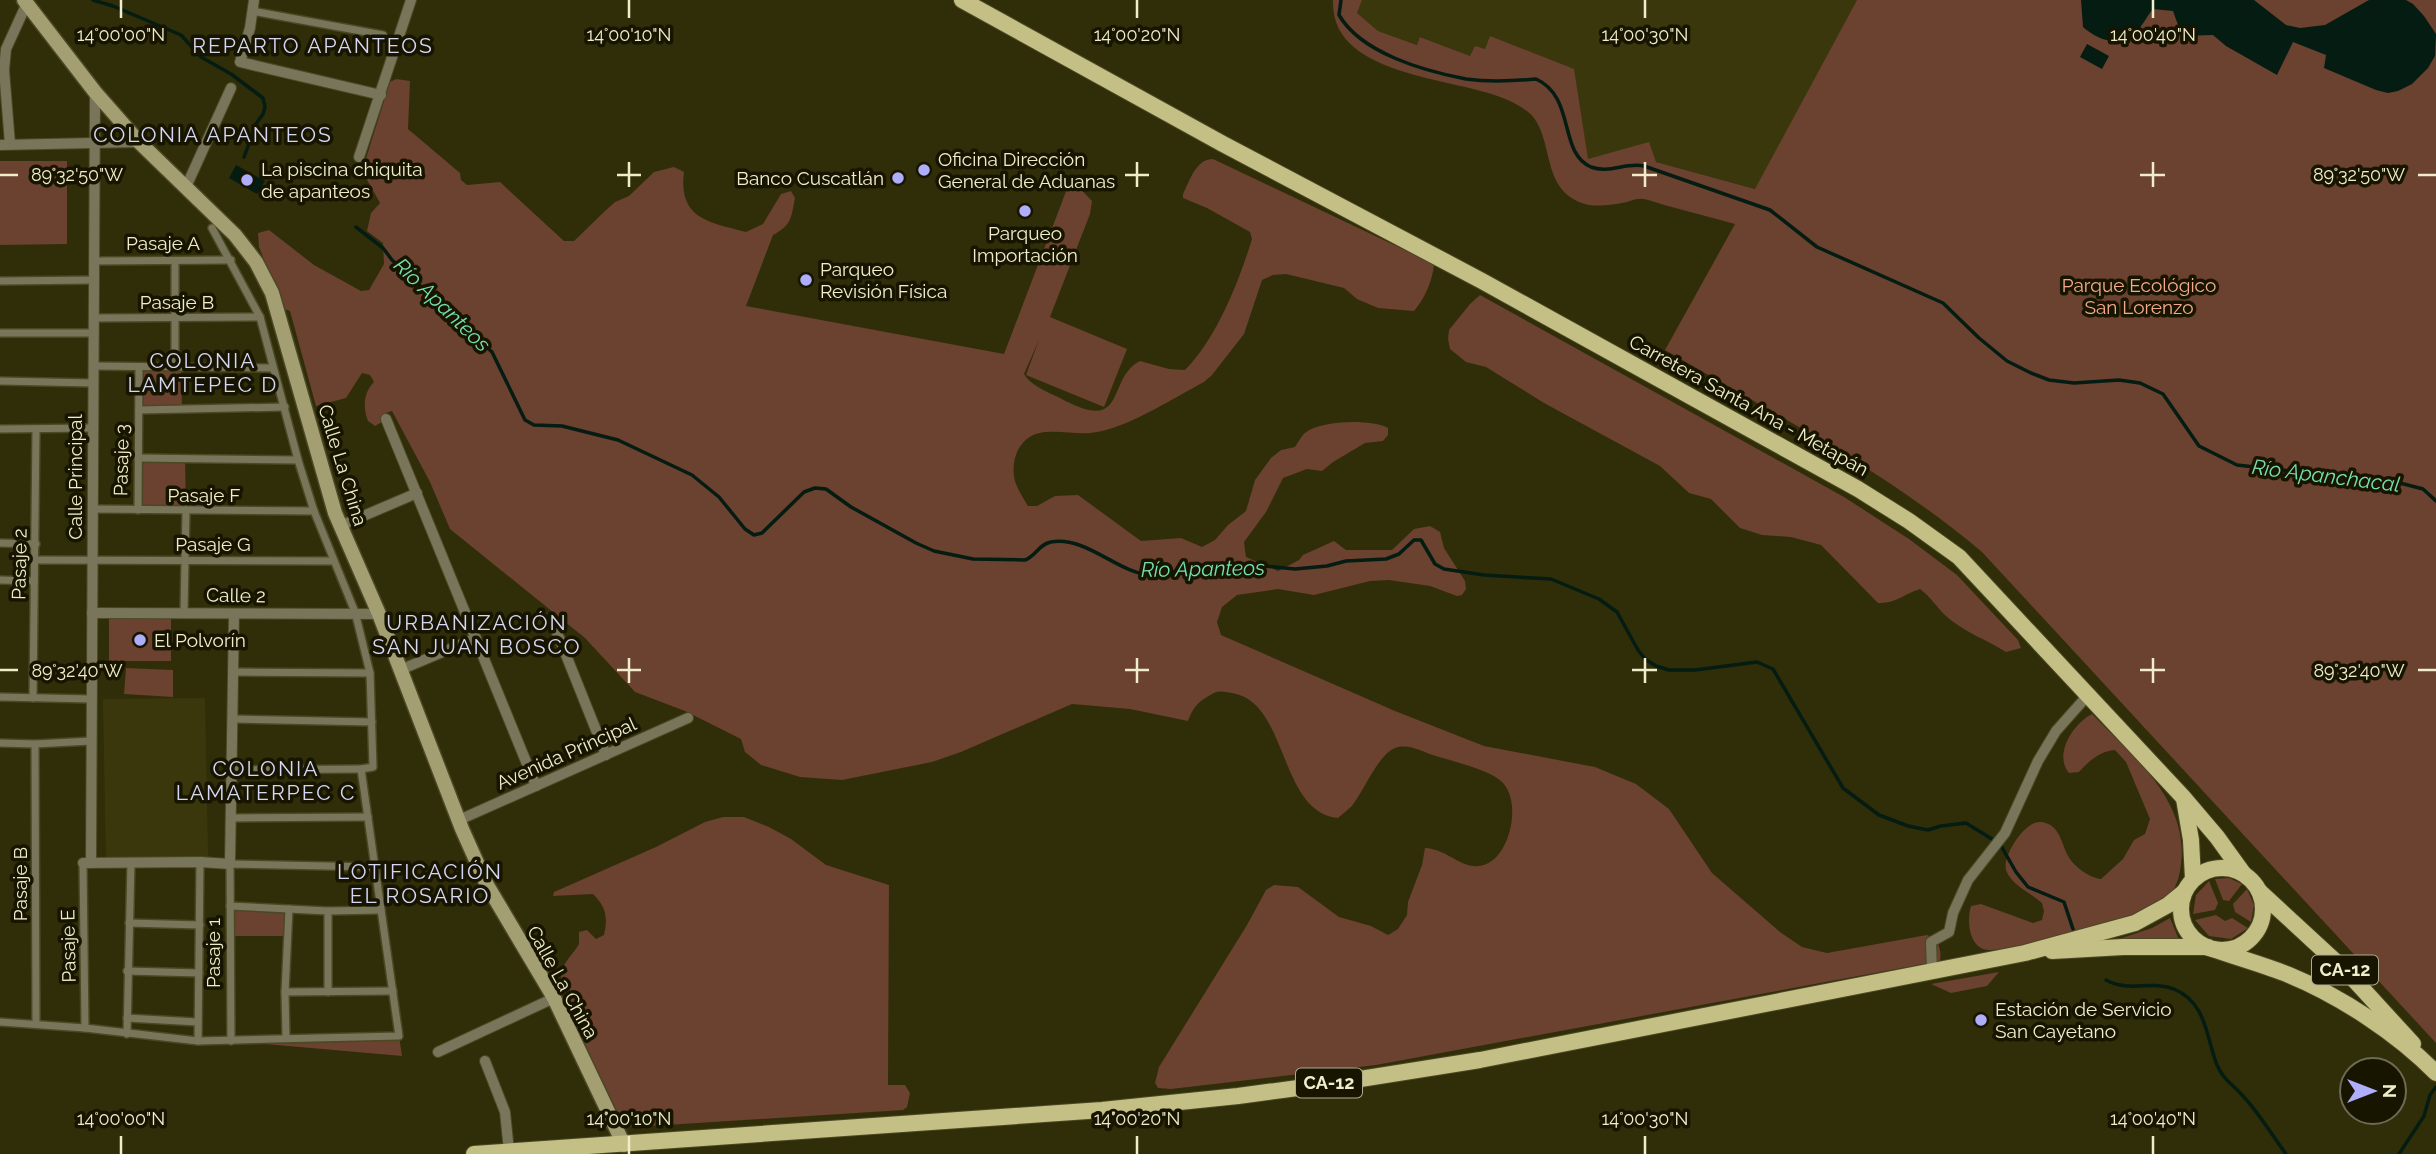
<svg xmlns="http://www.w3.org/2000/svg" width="2436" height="1154" viewBox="0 0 2436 1154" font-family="Raleway,sans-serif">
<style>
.built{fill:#3b370d}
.green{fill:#6b412f}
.water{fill:#051c13}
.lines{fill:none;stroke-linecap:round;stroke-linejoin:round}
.stream{stroke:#051c13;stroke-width:3.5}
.pedestrian-casing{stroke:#4b4824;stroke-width:10}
.minor-casing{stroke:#4b4824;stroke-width:12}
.secondary-casing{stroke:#4b4824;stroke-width:17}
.primary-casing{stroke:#4b4824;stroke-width:18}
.pedestrian{stroke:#78755a;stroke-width:7}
.minor{stroke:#78755a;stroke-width:10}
.secondary{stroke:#a39f72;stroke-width:14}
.primary{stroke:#c4bf85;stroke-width:16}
.ticks{fill:none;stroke:#efedcb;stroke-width:2.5}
.poi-dot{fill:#aeaefa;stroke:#171500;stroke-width:2.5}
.labels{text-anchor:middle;stroke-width:7;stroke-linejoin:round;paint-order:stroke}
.shield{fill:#171500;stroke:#aeac8e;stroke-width:2}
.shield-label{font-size:18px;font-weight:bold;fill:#efedcb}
.poi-label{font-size:19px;fill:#efedcb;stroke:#171500;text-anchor:start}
.street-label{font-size:19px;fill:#efedcb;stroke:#171500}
.park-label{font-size:19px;fill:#f4aa8b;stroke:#171500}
.neighbourhood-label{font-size:21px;letter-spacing:2px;fill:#d6d7f4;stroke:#171500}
.water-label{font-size:21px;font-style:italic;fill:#74e0b1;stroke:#171500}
.ticks-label{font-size:18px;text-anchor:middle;fill:#efedcb;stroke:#171500;stroke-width:7;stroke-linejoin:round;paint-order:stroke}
</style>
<rect width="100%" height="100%" fill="#302d09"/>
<g class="built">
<path d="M1362,0H1857L1756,189L1656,162L1588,160L1490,37L1485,50L1470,56L1421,37L1418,45L1378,31L1357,13Z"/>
<path d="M205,698L208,857L106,859L103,699Z"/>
</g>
<g class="green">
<path d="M1333,0H1362L1357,13L1378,31L1417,45L1420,37L1470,56L1475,46L1485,49L1490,36L1574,69L1588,159L1649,142L1656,162L1755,189L1857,0H2436V1043L1982,552C1886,471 1773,413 1665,350L1735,224C1713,218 1690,212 1668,206C1660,204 1651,200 1643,199C1636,198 1629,202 1622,203C1612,205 1595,207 1585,204C1542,191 1554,146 1534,118C1529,111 1519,106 1512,102C1462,76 1330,80 1333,0Z"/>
<path d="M396,79L410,81L408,129L460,173L461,180L467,185L500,182L564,241H574L605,211L615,202L629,196L654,172L674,167L684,172C678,219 709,222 746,232L763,224L781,194L791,191L795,198C791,218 792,225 773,235L746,306L1004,354L1070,181L1074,182L1092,201L1090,214L1050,317L1127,349L1104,407L1026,375L1039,340L1024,374C1031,386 1048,392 1060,398C1129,436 1105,379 1140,361L1169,369L1185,370C1217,338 1239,281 1252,239L1250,232L1207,208L1183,198V194C1190,180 1196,159 1213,159L1430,262L1434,265C1432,282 1425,298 1414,311L1378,308L1357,299L1344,288L1286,274L1273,275L1262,280L1244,334L1212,375L1204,382C1174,398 1133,424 1102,431C1083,436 1066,431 1048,432C1024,432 1011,453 1014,476C1015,486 1023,497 1028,506H1037L1055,496L1078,495L1141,541L1181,538L1202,547L1215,540L1228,525L1246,511L1255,480L1271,458L1281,450L1295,447C1298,443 1301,436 1305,433C1321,420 1371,419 1388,428V435L1383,441L1365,443L1333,462L1322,471L1307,469L1283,478L1266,512L1244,542L1246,557L1278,571L1299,560L1303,555L1334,541L1346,550H1392L1414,529L1430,526L1440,532L1444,548L1465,581L1466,589L1462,595L1457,596L1430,586L1389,580L1370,581L1314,595L1278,589L1237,595L1222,607L1217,622L1221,635L1395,711L1484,746L1595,767L1636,784L1669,809L1712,873L1780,932L1802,947L1827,953L1927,935C1938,939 1942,949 1940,961L1376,1065L1171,1089L1158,1088L1155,1083L1159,1067L1247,925L1266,890L1274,885L1298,887L1339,917L1371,926L1388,935L1398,929L1407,915L1408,902L1422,865L1425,848C1445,849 1458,865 1474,866C1508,870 1525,802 1501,781C1489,770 1452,761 1436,756C1422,752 1409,743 1395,748C1379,754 1364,790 1354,803C1350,809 1343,813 1338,818C1278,812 1289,702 1232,693C1224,692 1219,690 1212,694C1198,702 1194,706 1188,721L1130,709L1072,704L961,752L932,762L842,780L800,777L761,765L745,752L741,739L685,711L635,692L585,638L450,529L430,482L392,411L386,413L382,422L375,426L368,421C363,408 363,393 374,382L370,375L362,373L346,398L316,406L290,311L284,309L259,247L258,233L269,230L314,265L361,291L369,290L384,264L383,243L367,231L371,213L380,203L362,171L390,82Z"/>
<path d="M0,161H67V244L0,245Z"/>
<path d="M1480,295L1844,497L1909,539L1957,575L2018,640L2021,648L2006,652C1987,640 1964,632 1947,617C1937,608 1931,597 1920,589C1902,595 1897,603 1878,603L1821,545L1791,537L1762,535L1740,528L1711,499L1689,493L1660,466L1544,403L1486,367L1466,362L1450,349L1448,339L1449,330L1470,304Z"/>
<path d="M139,368H181L182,409L139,410Z"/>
<path d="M138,458H185L186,510H138Z"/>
<rect x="109" y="619" width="62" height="42"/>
<path d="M126,668L173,670V697L124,694Z"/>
<path d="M2092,714C2132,755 2189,800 2181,864C2180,874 2177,887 2170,894C2147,918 2098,926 2066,935C2051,939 1996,954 1983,949C1968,943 1967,919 1971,906L1981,904L2033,923L2042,920L2044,911L2042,903C2031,893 2011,885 2006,870C2002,856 2025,820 2041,822C2059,824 2061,841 2067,854C2072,865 2089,878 2101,879L2123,859L2134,840L2145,834L2150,819L2126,762L2115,750C2100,751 2089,761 2079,772L2069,773C2053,754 2074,723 2092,714Z"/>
<path d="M723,817H744L769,827L791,839L826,865L889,885L888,1085H905L910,1093L907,1107L903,1110L635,1127L627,1126L621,1121C611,1099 559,994 561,976C563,961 572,956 579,944V932L587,930L596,939L604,935C608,917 606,907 593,894L553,896L554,892L656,847L705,822Z"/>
<path d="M2229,878L2242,884L2229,901L2223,900L2215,879Z"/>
<path d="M2209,881L2218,903L2215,910L2193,914L2196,895Z"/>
<path d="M2247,889L2254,905L2251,922L2235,912L2233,904Z"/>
<path d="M230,907L289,909L288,936H231Z"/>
<path d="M2216,915L2225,921L2232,918L2248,928L2231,939L2209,936L2195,920Z"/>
<path d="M2170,918L2180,942L2121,940L2122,938L2152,928Z"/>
<path d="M1999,972L1987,986L1951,993L1931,984Z"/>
<path d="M399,1036L402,1056L231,1041Z"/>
</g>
<g class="water">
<path d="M2081,0H2254L2286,25L2300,28L2325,25L2369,0H2406L2413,4L2424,16L2436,34L2435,56L2428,68L2412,84L2398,91L2388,93L2376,90L2324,68L2326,55L2293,42L2277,75L2226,46L2213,35L2182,36L2173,11L2153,9C2147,16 2142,27 2135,33C2118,48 2098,40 2083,27Z"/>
<path d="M2087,44L2109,56L2102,69L2080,57Z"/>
<path d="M236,165L265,181L257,194L229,178Z"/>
</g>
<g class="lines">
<g class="stream">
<path d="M93,0L113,6L181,35L201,57L231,74L263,98L265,107L263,114L256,124L244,157"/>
<path d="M1341,0L1339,15C1361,53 1424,71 1466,79C1488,82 1514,81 1536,79C1576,97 1558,153 1591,167C1609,174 1626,162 1644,166L1770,210L1817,247L1943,303L1979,338L2007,361L2031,373L2049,380L2074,383L2119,380L2140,383L2163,394L2199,446L2237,465L2309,473H2332L2369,481L2400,483L2423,489L2436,501"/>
<path d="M356,227L383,248L392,260L492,352L525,420L534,425L562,426L618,440L692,475L719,497L745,529L754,535L762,533L804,492L815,488L826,489L851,507L916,543L934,551L973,559L1025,560C1036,556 1039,544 1051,542C1087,536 1117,573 1151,575L1227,564H1243L1295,569L1327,566L1346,561L1386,559L1399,554L1414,540H1421L1435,564L1444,569L1484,575L1551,579L1599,599L1617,612L1638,650L1645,659L1656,666L1669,670H1695L1757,662L1773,669L1843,788L1879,815L1908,826L1928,830L1941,826L1966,823L2000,844L2016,872L2028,887L2064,902L2073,929"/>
<path d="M2106,980C2130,993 2151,980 2174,989C2207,1003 2206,1037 2217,1065C2223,1079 2232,1084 2241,1094C2258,1111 2271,1134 2286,1154"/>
<path d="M2399,1154L2424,1116L2430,1095L2436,1087"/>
</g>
<defs>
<g id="pedestrian">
<path d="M252,11L383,35"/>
<path d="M94,261L231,260"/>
<path d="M175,261V368"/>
<path d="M0,281L94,280"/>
<path d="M94,318L260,317"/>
<path d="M0,333H94"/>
<path d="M93,366L273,368"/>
<path d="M0,381L93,383"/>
<path d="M139,410L285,407"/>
<path d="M0,429L93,428"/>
<path d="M138,458L298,460"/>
<path d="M93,509L314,511"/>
<path d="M138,510L139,368"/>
<path d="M0,543L36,544"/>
<path d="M35,560L333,561"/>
<path d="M0,580L34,581"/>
<path d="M184,612L186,510"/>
<path d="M234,672L370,673"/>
<path d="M0,697L91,699"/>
<path d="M33,698L36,430"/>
<path d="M233,719L372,722"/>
<path d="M0,743L35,744L91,741"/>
<path d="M35,744L36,1024"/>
<path d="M232,770L361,769"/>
<path d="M231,818L368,817"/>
<path d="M83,863L85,1028"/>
<path d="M230,906L328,911L381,910"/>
<path d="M328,911V992"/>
<path d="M129,923L200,925"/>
<path d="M127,971L199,973"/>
<path d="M285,992L393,991"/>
<path d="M127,1018L197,1022"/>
<path d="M0,1022L85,1028L198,1041L399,1036L361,769L373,767L370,673L355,612L314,511L298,460L260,317L212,228"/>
<path d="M127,1034L131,862"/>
<path d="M286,1037L285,992L289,909"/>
<path d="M198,1041L200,862"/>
<path d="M231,1041L230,864L375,867"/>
</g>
<g id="minor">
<path d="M254,0L250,28L240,62L381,95"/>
<path d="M10,144L4,70L6,49L27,3"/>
<path d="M0,145L139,142"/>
<path d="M359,157L411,0"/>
<path d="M186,187L231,88"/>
<path d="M386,419L536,786"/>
<path d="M340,526L417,493"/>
<path d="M92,613L379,614"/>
<path d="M552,620L606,755"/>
<path d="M400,670L476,638"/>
<path d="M459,820L688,718"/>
<path d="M83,863L200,862L230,864L234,614"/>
<path d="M91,863L95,92"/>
<path d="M1932,971L1931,942L1949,932L1953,913L1968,880L2005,833L2038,761L2056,731L2088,695"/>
<path d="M438,1052L554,998"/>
<path d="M485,1061L505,1112L509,1151"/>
</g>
<path id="secondary" d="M24,0L95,92L139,142L235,235L256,262L272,293L335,513L379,614L462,829L487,885L554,998L624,1145"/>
<g id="primary">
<path d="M962,0L1223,144L1482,281L1858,489L1909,521L1959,557L2183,797L2217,837L2243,873"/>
<path d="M2184,799L2191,840L2193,879"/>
<circle cx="2222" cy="909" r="41"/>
<path d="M2259,891L2348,973L2413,1044"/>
<path d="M2213,949C2238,958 2264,965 2289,975C2340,996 2398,1034 2436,1073"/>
<path d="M2052,951L2123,947H2208"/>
<path d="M474,1154L1102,1110L1238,1096L1335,1083L1480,1060L2025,953L2135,923L2168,905L2184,892"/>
</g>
</defs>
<use href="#pedestrian" class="pedestrian-casing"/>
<use href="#minor" class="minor-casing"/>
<use href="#secondary" class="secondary-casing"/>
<use href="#primary" class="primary-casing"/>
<use href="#pedestrian" class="pedestrian"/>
<use href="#minor" class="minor"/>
<use href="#secondary" class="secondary"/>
<use href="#primary" class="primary"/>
</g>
<path class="ticks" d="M121,0V18M629,0V18M1137,0V18M1645,0V18M2153,0V18M629,162V187M1137,162V187M1645,162V187M2153,162V187M0,175H18M617,175H641M1125,175H1149M1632,175H1657M2140,175H2165M2418,175H2436M629,658V683M1137,658V683M1645,658V683M2153,658V683M0,670H18M617,670H641M1125,670H1149M1632,670H1657M2140,670H2165M2418,670H2436M121,1136V1154M629,1136V1154M1137,1136V1154M1645,1136V1154M2153,1136V1154"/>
<g class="poi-dot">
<circle cx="924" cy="170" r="7"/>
<circle cx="898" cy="178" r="7"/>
<circle cx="247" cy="180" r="7"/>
<circle cx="1025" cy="211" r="7"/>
<circle cx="806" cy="280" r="7"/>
<circle cx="140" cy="640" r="7"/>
<circle cx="1981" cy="1020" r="7"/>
</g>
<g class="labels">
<g class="shield">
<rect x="2312" y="955.5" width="66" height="29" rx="5"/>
<rect x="1296" y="1068.5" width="66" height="29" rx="5"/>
</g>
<g class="shield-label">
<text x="2345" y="976">CA-12</text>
<text x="1329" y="1089">CA-12</text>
</g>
<g class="poi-label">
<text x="938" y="166">Oficina Dirección<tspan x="938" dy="22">General de Aduanas</tspan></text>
<text x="261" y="176">La piscina chiquita<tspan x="261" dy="22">de apanteos</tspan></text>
<text x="884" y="185" text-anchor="end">Banco Cuscatlán</text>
<text x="1025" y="240" text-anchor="middle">Parqueo<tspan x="1025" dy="22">Importación</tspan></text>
<text x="820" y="276">Parqueo<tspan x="820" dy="22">Revisión Física</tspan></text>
<text x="154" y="647">El Polvorín</text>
<text x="1995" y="1016">Estación de Servicio<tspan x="1995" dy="22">San Cayetano</tspan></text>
</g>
<g class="street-label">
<text x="163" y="250">Pasaje A</text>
<text x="177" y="309">Pasaje B</text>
<text transform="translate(1749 405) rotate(29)" y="7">Carretera Santa Ana - Metapán</text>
<text transform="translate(121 460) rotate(-89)" y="7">Pasaje 3</text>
<text transform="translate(343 465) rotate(73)" y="7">Calle La China</text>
<text transform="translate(75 477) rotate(-90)" y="7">Calle Principal</text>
<text x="204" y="502">Pasaje F</text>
<text x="213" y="551">Pasaje G</text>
<text transform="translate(19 564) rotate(-89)" y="7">Pasaje 2</text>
<text transform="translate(236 595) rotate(1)" y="7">Calle 2</text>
<text transform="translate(566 753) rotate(-24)" y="7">Avenida Principal</text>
<text transform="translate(20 884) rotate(-90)" y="7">Pasaje B</text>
<text transform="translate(68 946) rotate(-91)" y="7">Pasaje E</text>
<text transform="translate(213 953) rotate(-90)" y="7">Pasaje 1</text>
<text transform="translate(563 982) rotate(61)" y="7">Calle La China</text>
</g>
<g class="park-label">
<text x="2139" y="292">Parque Ecológico<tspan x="2139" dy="22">San Lorenzo</tspan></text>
</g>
<g class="neighbourhood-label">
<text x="313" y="53">REPARTO APANTEOS</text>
<text x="213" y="142">COLONIA APANTEOS</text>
<text x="203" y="368">COLONIA<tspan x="203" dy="24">LAMTEPEC D</tspan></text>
<text x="477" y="630">URBANIZACIÓN<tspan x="477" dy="24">SAN JUAN BOSCO</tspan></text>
<text x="266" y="776">COLONIA<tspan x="266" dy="24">LAMATERPEC C</tspan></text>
<text x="420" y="879">LOTIFICACIÓN<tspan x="420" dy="24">EL ROSARIO</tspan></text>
</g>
<g class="water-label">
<text transform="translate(442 305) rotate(44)" y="7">Río Apanteos</text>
<text transform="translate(2326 476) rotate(7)" y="7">Río Apanchacal</text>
<text transform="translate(1203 569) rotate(-1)" y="7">Río Apanteos</text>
</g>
</g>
<g class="ticks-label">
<text x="121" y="41">14°00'00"N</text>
<text x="629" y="41">14°00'10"N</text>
<text x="1137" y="41">14°00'20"N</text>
<text x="1645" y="41">14°00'30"N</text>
<text x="2153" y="41">14°00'40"N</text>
<text x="2359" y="181">89°32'50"W</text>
<text x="77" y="181">89°32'50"W</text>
<text x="2359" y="677">89°32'40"W</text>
<text x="77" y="677">89°32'40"W</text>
<text x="121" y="1125">14°00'00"N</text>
<text x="629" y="1125">14°00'10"N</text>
<text x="1137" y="1125">14°00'20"N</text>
<text x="1645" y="1125">14°00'30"N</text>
<text x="2153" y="1125">14°00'40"N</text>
</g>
<g transform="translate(2373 1091) rotate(90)"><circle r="33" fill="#171500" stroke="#6d6b51" stroke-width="2"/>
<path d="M0-5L12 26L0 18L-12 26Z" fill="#aeaefa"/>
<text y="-10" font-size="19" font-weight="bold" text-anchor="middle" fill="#efedcb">N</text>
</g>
</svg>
